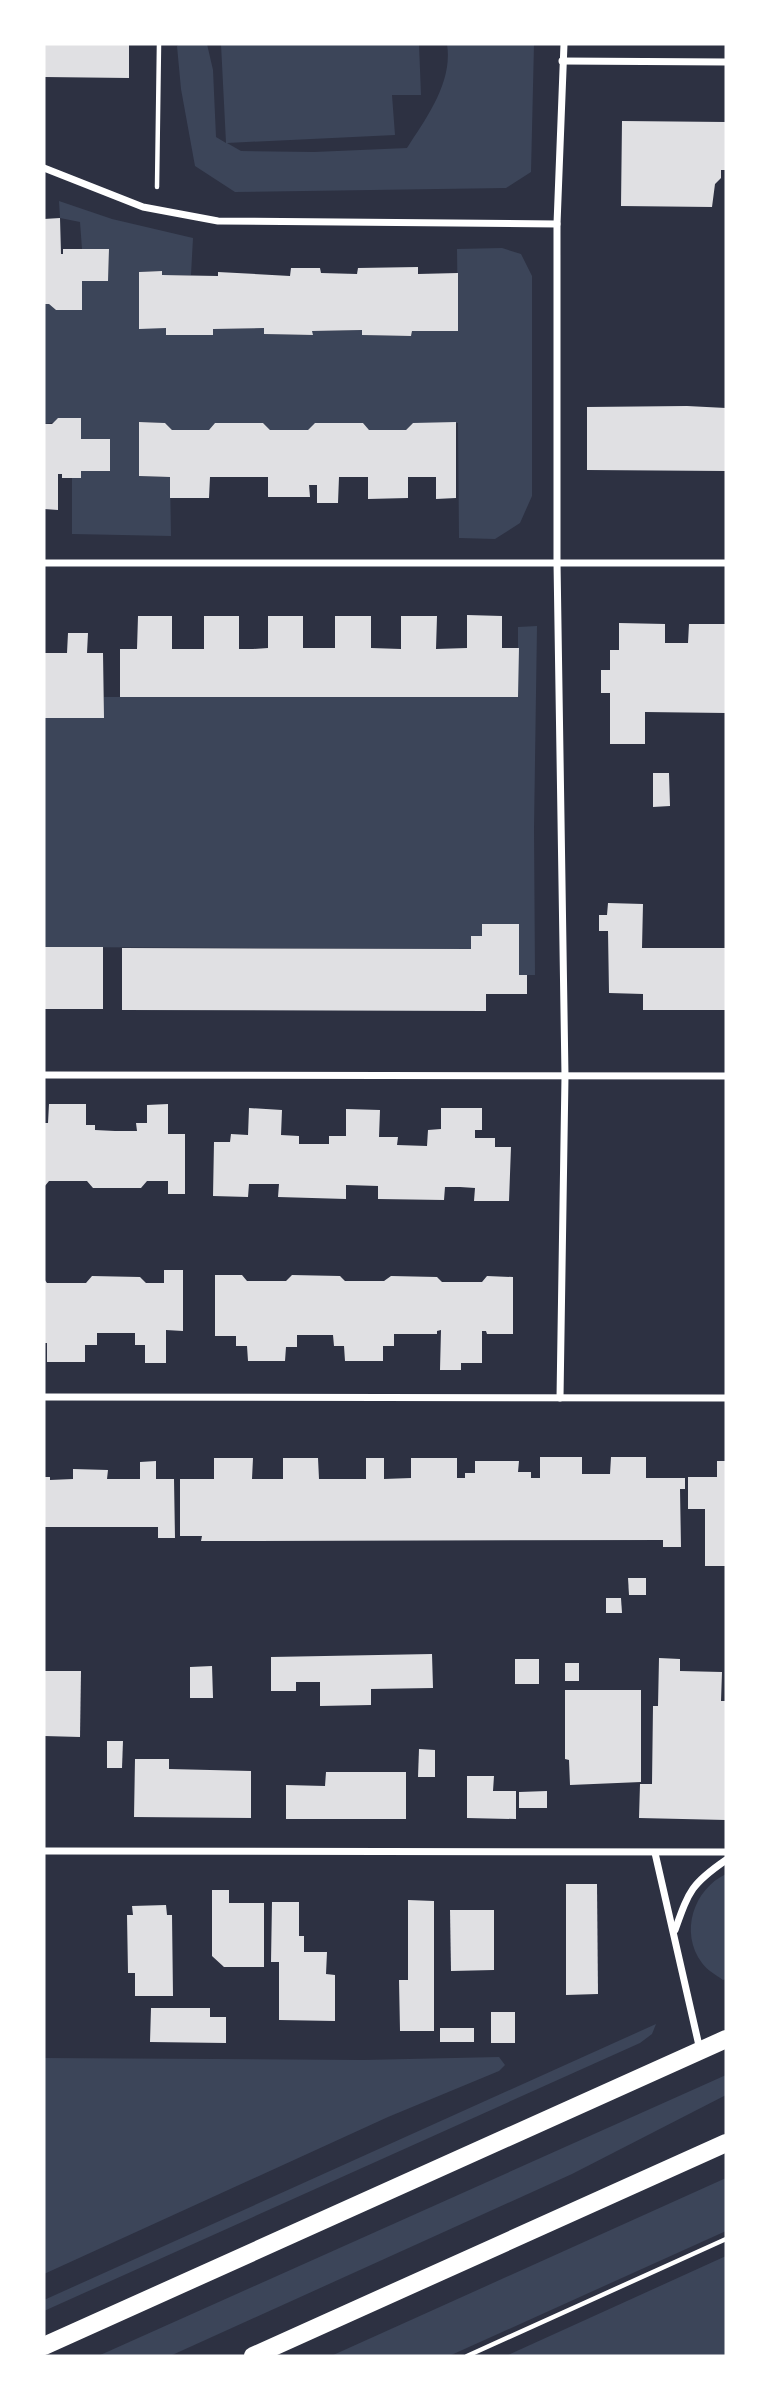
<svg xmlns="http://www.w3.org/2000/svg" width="770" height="2400" viewBox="0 0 770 2400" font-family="Helvetica,sans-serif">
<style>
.green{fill:#3c4559}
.building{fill:#e0e0e3}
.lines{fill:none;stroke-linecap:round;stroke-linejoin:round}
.path{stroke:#fff;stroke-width:4.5}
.minor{stroke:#fff;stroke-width:7}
.primary{stroke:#fff;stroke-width:18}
</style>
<rect width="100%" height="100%" fill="#2d3142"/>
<g class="green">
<path d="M180,44H207L213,70L216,137L226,143L221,44H419L421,95H392L395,135L227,143L241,151L314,152L407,148C427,117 453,82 447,44H534L531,172L506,188L235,192L195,166L181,89L177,46Z"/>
<path d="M59,201L112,219L193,238L191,275H162V271L139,272V328H166V335H213V329L264,328L265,334L312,335V331L362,330L363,335L411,336L412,331H458L457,249L502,248L521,254L532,276V496L520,523L495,539L459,538L458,423H413L406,430H369L363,423L308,430H270L263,423H215L209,430H172L165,423L140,422L139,476L170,477L171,536L72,534V478H81V471H110V440L81,439V418L44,424V304H49L56,310H82V281L108,280L109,250L82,249L80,222L60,218Z"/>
<path d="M537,626L534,829L535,975H519L482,924V936H471V949L44,947V718H103L104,697H518V627Z"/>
<path d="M726,1874V1979L723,1980C716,1975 707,1970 702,1963C679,1932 694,1889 726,1874Z"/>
<path d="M656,2024L652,2034L640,2043L44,2311V2300Z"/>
<path d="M499,2057L505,2065L499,2071L388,2117L44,2274V2058L363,2060Z"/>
<path d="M726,2075V2095L572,2174L170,2356H98Z"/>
<path d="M726,2178V2231L449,2356H331Z"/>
<path d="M726,2256V2356H506Z"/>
</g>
<g class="building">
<path d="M44,44H129V78L44,77Z"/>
<path d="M622,121L726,122V170H721V178L715,184L712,207L621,206Z"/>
<path d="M60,218L61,254H63V249H109L108,281H82V310H56L49,304H44V219Z"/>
<path d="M418,267V274L458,273V331H412L411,336L362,335V330L312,331L313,335L264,334V328L213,329V335H166V328L139,329V272L162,271V275L218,276V272L290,276L291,268H320L321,273L357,274L358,268Z"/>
<path d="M687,406L726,408V471L587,470V407Z"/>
<path d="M58,418H81V439H110V471H81V478H62V474H58V510L44,509V424H52Z"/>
<path d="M139,422L165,423L172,430H209L215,423H263L270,430H308L315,423H363L369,430H406L413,423L456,422V498L436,499V477H408V498L368,499V477H339L338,503H317V485H309L310,497H268V477H210L209,498H170V477L139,476Z"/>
<path d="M467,615L502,616V648H519L518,697H120V649H137L138,616H172V649H204V616H239V649H253L268,648V616H303V648H335V616H371V648L401,649V616H437L436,649L467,648Z"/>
<path d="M619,623L665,624V643H688L689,624H726V713L645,712V744H610V693H601V670H610V650H619Z"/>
<path d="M68,633H88L87,653H103L104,718H44V653H67Z"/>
<path d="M653,773H669L670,806L653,807Z"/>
<path d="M608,903L643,904L642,948H726V1010H643V994L609,993L608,931H599V915H607Z"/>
<path d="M482,924H519V975H527V994H486V1011L122,1010V948L471,949V936H482Z"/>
<rect x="44" y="947" width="59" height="62"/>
<path d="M49,1104H86V1125H95V1130L115,1131H137L136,1123H147V1105L168,1104V1134H185V1194H168V1181H147L141,1188H93L87,1181H49L44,1187V1123H48Z"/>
<path d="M249,1108L282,1110L281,1135L299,1136V1144H329V1136H346V1109L380,1110L379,1137H398L397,1145L427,1146L428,1130L441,1129V1108H482V1130H475V1138H495V1147H511L509,1201H474L475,1188L460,1187H445L444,1200L378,1199V1186L346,1185V1199L278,1197L279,1184H249L248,1197L213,1196L214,1142H230L231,1134L248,1135Z"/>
<path d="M164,1270H183V1331L166,1330V1363H145V1345H135V1333H97V1345H85V1362H47V1343H44V1279L47,1283H86L92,1276L140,1277L146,1283H164Z"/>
<path d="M215,1275H242L247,1281H286L292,1275L340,1276L345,1281H384L391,1276L437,1277L442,1282H482L487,1276L513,1277V1334H487L486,1331H482V1363H461V1370H440L441,1330L437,1331V1334H394V1346H383V1361H345L344,1346H334L333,1335H297V1347H286L285,1361H248L247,1346H236V1336H215Z"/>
<path d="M540,1457H582V1474H610L611,1457H646V1478H685V1489H680L681,1547H663V1540L201,1541L202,1536H180V1479H214V1458H253L252,1479H283V1458H318L319,1479H366V1458H384V1479L411,1478V1458H457V1478H465V1473H475V1461H519L518,1472H531V1478H540Z"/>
<path d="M156,1461V1479H174L175,1538H158V1527H44V1477H50V1480L73,1479V1469L108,1470L107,1479H140V1462Z"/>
<path d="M717,1461H726V1566H705V1509H688V1477H717Z"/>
<path d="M628,1578H646V1595H629Z"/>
<path d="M606,1598H621L622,1613H606Z"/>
<path d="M432,1654L433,1688L371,1689V1705L320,1706V1682H296V1691H271V1657Z"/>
<path d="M659,1658L680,1659V1671L722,1672L721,1701H726V1820L639,1818L640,1784H652L653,1706H658Z"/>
<rect x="515" y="1659" width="24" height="25"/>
<rect x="565" y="1663" width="14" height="18"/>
<path d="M212,1666L213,1698H190V1667Z"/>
<path d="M44,1671H81L80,1737L44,1736Z"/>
<path d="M565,1690H641V1782L570,1785L569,1760L565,1759Z"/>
<path d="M107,1741H123L122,1768H107Z"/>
<path d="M419,1749L435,1750V1777H418Z"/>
<path d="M135,1759H169V1769L251,1771V1818L134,1817Z"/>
<path d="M326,1772H406V1819H286V1785L325,1786Z"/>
<path d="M467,1776H494L493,1791H516V1819L467,1818Z"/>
<path d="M547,1791V1808H519V1792Z"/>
<path d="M566,1884H597L598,1994L566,1995Z"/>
<path d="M212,1890H229V1903H264V1967H224L212,1956Z"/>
<path d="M408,1900L434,1901V2031H400L399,1980H408Z"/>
<path d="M272,1902H299V1936H304V1952H327L326,1974L335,1975V2021L279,2020V1962H271Z"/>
<path d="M166,1905L167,1915H172L173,1996H135V1973H128L127,1915H133L132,1906Z"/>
<path d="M450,1910H494V1970L451,1971Z"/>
<path d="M151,2008H210V2017H226V2043L150,2042Z"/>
<rect x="491" y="2012" width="24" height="31"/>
<rect x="440" y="2028" width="34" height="14"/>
</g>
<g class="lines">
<g class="path">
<path d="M157,187L159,44"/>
<path d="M467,2356L726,2239"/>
</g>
<g class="minor">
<path d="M562,61L726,62"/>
<path d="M44,168L143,207L218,221L557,224"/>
<path d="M44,563H726"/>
<path d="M44,1075L726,1076"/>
<path d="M44,1397L726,1398"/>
<path d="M560,1398L565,1076L557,562V224L564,44"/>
<path d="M44,1851L726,1852"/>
<path d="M655,1853L700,2050"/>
<path d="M675,1930C689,1891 691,1884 726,1860"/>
</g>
<g class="primary">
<path d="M44,2346L726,2039"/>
<path d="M253,2356L726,2143"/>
</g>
</g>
<rect width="770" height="2400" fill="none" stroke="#ffffff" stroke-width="91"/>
</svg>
